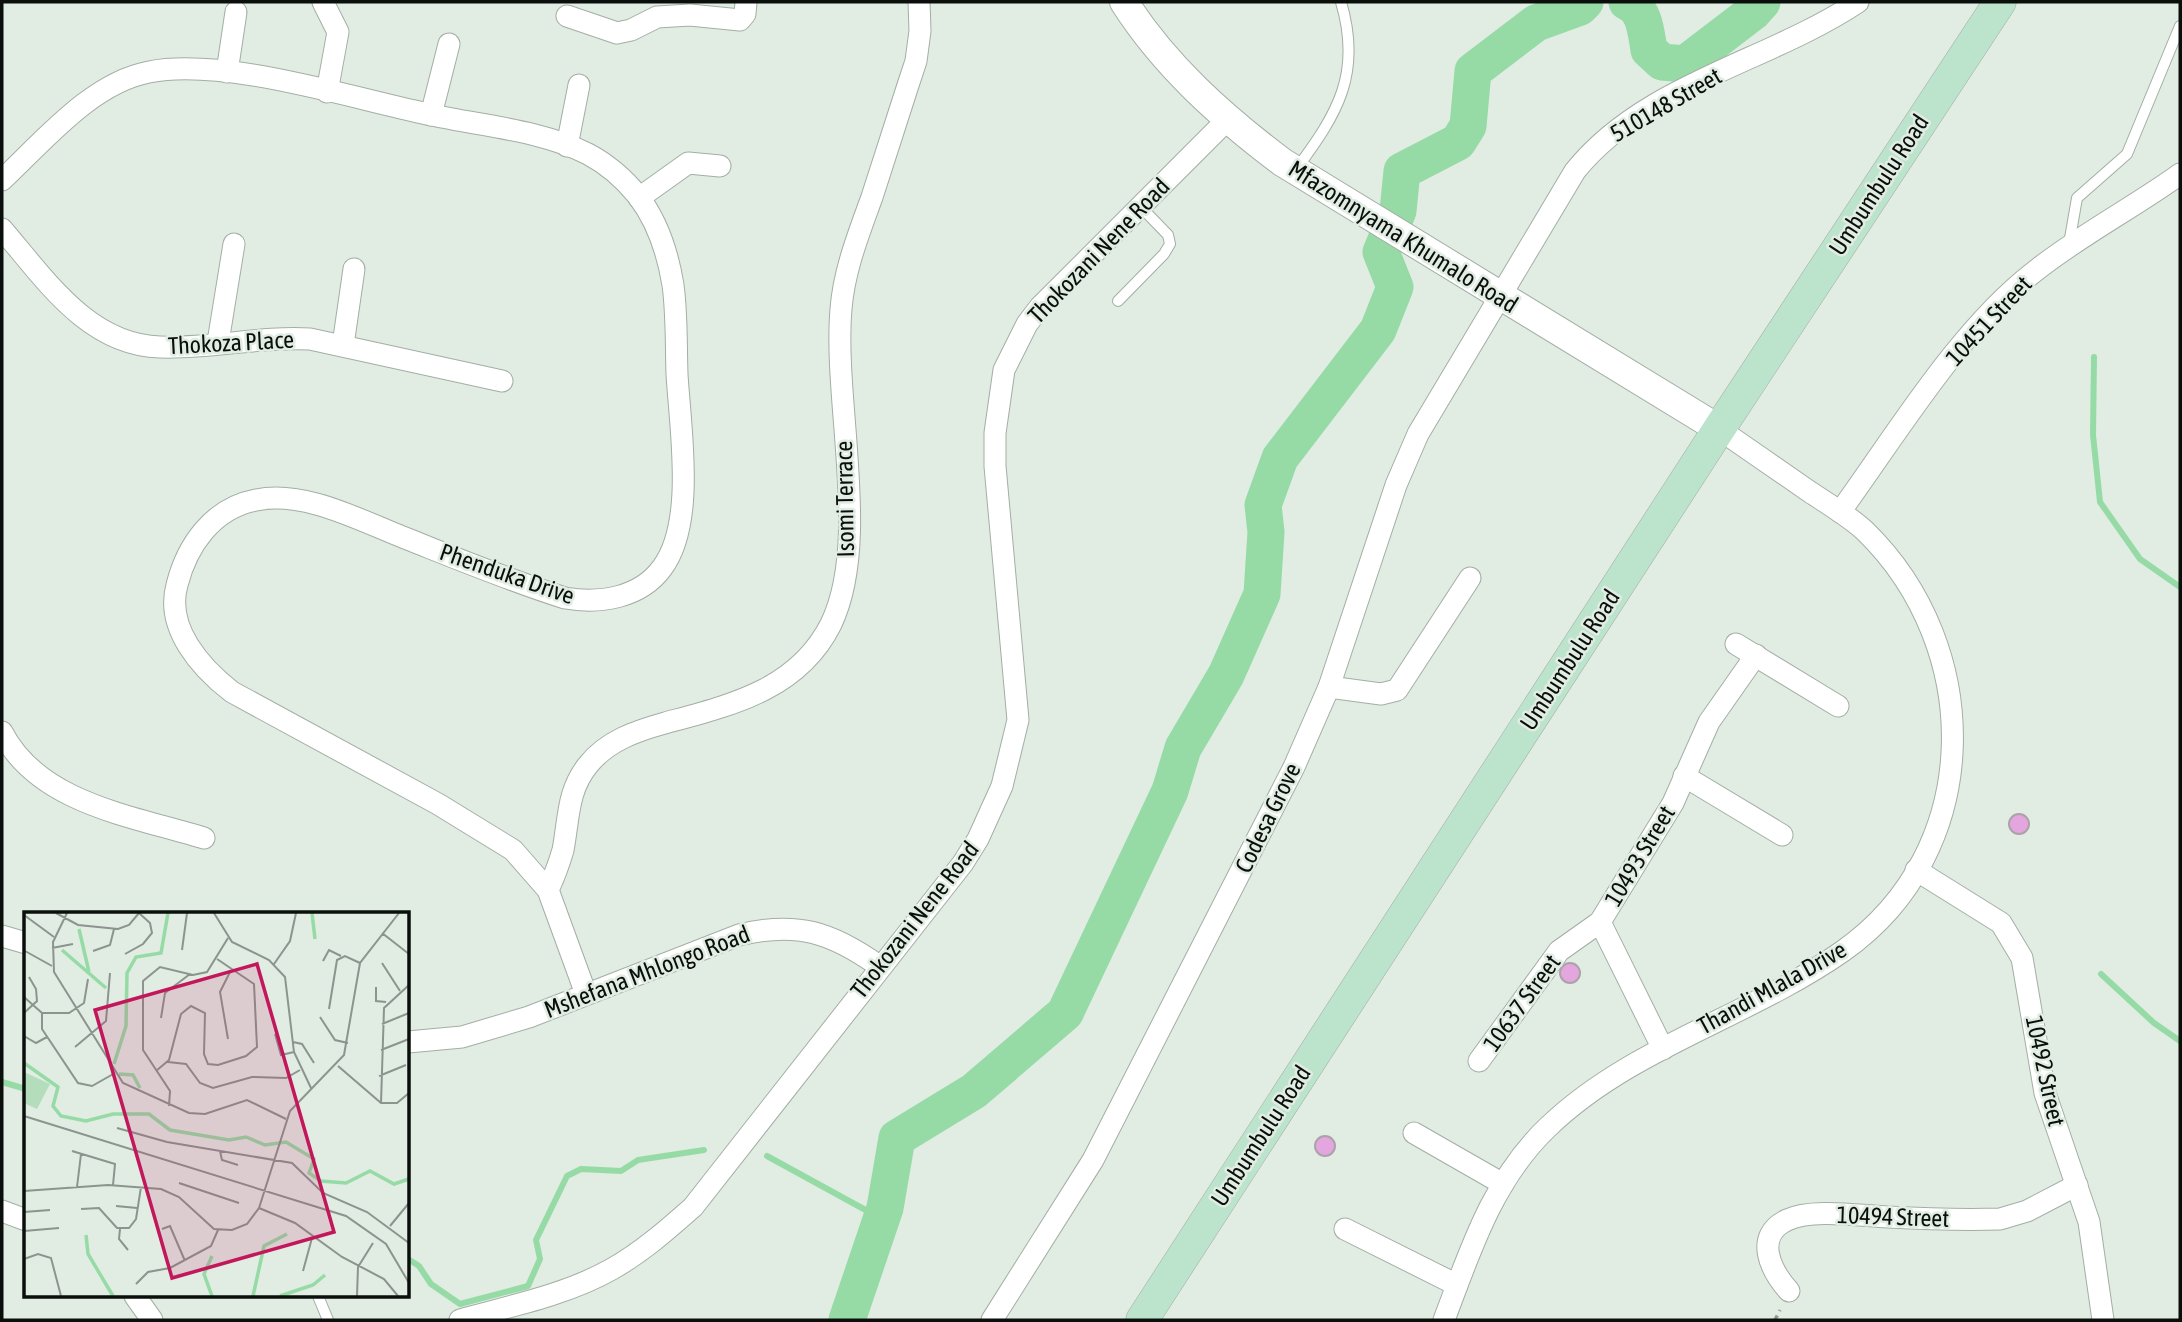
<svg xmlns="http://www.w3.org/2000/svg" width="2182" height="1322" viewBox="0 0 2182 1322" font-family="'Asap Condensed',sans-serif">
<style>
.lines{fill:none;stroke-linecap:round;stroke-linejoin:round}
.stream{stroke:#96dba6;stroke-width:6}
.river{stroke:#96dba6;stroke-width:37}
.building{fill:#e3a6de;stroke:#aca2ab;stroke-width:2}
.service-casing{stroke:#a3aea5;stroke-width:12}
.minor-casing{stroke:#a3aea5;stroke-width:23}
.tertiary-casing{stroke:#a3aea5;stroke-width:30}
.secondary-casing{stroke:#a3aea5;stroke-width:33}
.path{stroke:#929a94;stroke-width:3.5;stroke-dasharray:5 5;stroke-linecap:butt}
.service{stroke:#fff;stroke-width:10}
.minor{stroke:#fff;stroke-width:21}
.tertiary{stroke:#fff;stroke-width:28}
.secondary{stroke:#bce3cb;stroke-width:32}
.labels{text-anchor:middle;stroke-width:5;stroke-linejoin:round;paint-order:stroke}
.street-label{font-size:24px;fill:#0b0f0c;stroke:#e1ece3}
.inset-river{fill:none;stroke:#96dba6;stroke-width:3.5}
.inset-road{fill:none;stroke:#8b948d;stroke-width:2}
.view{fill:#c2185b;fill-opacity:0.15;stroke:#c2185b;stroke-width:3.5}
.inset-edge{fill:none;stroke:#0b0f0c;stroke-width:3.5}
</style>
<rect width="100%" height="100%" fill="#e1ece3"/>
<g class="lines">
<g class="stream">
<path d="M2094,357L2093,435L2100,502L2140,559L2180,587"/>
<path d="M2101,974L2154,1023L2180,1041"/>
<path d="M2,1082L26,1089"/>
<path d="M767,1156L882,1219"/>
<path d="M408,1259L419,1266L431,1284L460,1304L528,1286L540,1259L536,1240L567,1176L581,1169L621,1171L638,1160L704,1150"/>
</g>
<g class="river">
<path d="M1627,2C1645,9 1646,33 1649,50L1662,62L1685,64L1753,12L1762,2"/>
<path d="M847,1320L885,1208L897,1138L974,1091L1065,1013L1170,791L1183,748L1226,675L1262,594L1266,532L1263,505L1280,458L1378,330L1395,287L1381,252L1398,211L1402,171L1458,142L1468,126L1473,71L1536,23L1580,7L1585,2"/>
</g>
</g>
<g class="building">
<circle cx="2019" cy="824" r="10"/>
<circle cx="1570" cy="973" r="10"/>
<circle cx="1325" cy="1146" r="10"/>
</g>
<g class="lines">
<defs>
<g id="service">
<path d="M1297,168C1338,113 1362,73 1341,2"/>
<path d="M2069,244L2077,198L2127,154L2180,26"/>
<path d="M1118,301L1164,254L1170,244L1168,235L1140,206"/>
<path d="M318,1296L328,1320"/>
</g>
<g id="minor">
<path d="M323,2L338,32L327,92"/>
<path d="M567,16L617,33L631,30L657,17L690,15L740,20L745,14L746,2"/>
<path d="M227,72L236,12"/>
<path d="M431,115L449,44"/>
<path d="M567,146L579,85"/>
<path d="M2,180C43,142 91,83 149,72C225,57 354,99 432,115C482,126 541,130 588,154C607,164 625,180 638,196C657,221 668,254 673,285C677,314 676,345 677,374C680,428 696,523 662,568C640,598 600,604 565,598C511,581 458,559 405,538C361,521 305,490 256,500C213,508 187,545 177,585C165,628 201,668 232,692L438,804L513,850L548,890L586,994"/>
<path d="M639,198L688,163L720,166"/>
<path d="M2,229C45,279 88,345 160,347C210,349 260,336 310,339L502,381"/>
<path d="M218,342L234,244"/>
<path d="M343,345L354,269"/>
<path d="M1840,512C1896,435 1959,330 2034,272C2080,235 2133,208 2180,174"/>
<path d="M1736,644L1838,706"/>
<path d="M1329,687L1381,694L1397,690L1470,578"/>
<path d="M2,732C39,804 133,816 204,838"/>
<path d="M1684,776L1782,835"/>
<path d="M1916,870L2001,923L2022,958L2045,1093L2089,1222L2103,1320"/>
<path d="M548,890C554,877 559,864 563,850C569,819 567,791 588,765C607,741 636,731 665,723C731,705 798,690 831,624C871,541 833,402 841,309C844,270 859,233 872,197C887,151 901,106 916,61L920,31L919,2"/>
<path d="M1600,922L1663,1049"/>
<path d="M2,936L26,943"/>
<path d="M408,1042L462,1037L529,1017L739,935C797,921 831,932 879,966"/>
<path d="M1479,1061L1559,951L1600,922L1673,803L1709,722L1756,655"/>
<path d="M1414,1133L1503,1184"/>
<path d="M2,1211L26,1220"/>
<path d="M1345,1229L1457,1285"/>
<path d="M1789,1291C1771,1271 1753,1236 1787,1220C1812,1208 1861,1216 1888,1217C1926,1219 1963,1220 2000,1219L2027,1211L2077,1185"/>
<path d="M135,1296L152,1320"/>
<path d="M460,1320C510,1306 566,1295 612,1269C642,1252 667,1230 693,1207L963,863L978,839L1002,786L1018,720L995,466V433L1004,370L1027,324L1040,307L1227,120"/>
<path d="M992,1320L1093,1160L1294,767L1329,687L1396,485L1418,434L1575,171C1645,84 1768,62 1858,2"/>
<path d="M1444,1320C1470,1251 1493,1179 1548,1127C1631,1047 1749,1017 1843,951C1985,851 1985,648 1865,531C1849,516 1828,504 1810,492C1780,471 1749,450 1719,429"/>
</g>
<path id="tertiary" d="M1124,2C1165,66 1221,116 1282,162L1719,429"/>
<path id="secondary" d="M1142,1320L1719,429L2000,2"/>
</defs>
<use href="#service" class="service-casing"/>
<use href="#minor" class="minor-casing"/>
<use href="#tertiary" class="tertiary-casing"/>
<use href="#secondary" class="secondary-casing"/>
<path class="path" d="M1775,1320L1780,1310"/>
<use href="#service" class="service"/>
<use href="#minor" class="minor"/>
<use href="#tertiary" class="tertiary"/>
<use href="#secondary" class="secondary"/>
</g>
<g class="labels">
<g class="street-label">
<text transform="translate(1666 105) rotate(-30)" y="8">510148 Street</text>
<text transform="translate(1879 185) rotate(-57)" y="8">Umbumbulu Road</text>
<text transform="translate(1403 237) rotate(32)" y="8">Mfazomnyama Khumalo Road</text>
<text transform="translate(1099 251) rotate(-46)" y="8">Thokozani Nene Road</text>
<text transform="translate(1989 321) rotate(-47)" y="8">10451 Street</text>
<text transform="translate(231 343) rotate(-3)" y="8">Thokoza Place</text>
<text transform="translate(845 499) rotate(-91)" y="8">Isomi Terrace</text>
<text transform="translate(507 574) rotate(19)" y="8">Phenduka Drive</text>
<text transform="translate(1570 660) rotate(-57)" y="8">Umbumbulu Road</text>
<text transform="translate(1268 818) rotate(-64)" y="8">Codesa Grove</text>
<text transform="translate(1640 856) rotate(-59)" y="8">10493 Street</text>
<text transform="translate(915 920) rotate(-52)" y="8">Thokozani Nene Road</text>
<text transform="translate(647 972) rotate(-21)" y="8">Mshefana Mhlongo Road</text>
<text transform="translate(1772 988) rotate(-29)" y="8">Thandi Mlala Drive</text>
<text transform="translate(1522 1003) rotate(-54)" y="8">10637 Street</text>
<text transform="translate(2045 1071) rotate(78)" y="8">10492 Street</text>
<text transform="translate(1261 1136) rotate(-57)" y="8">Umbumbulu Road</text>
<text transform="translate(1893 1217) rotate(2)" y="8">10494 Street</text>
</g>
</g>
<g transform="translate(24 912)">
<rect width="385" height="385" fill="#e1ece3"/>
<path d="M0,160L26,172L13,197L0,191Z" fill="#b4ddbc"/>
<path class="inset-river" d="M288,1L291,27M55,17L65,60M38,38L82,76M0,151L34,175L29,194L37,204L62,209L89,202H125L146,218L205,228L222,225L241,233L262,230L290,247L285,261L297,269L322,271L346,259L370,272L385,267M90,152L102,114L103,61L112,45L137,41L144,1M95,162L109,163L116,176M62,323L64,342L89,384M188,344L180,362L188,384M229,384L240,334L263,322M256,384L289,373L301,363"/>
<path class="inset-road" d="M32,1L54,13L94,17L105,13L115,1M43,1L29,30L30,60L99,171L165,201L181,202L223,188L262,207M190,1L208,30L245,48L261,65L270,140L287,176M0,3L30,25M358,21L385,42M28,36L49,32M158,38L163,1M1,39L28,54M69,39L86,33L90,17M101,42L119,32L128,21L126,11L115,1M299,49L305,38L317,44M358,51L376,79M250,52L266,29L272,1M352,75V89L362,90M0,85L18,101H45L60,91L64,67M305,97L313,48L321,44L336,51M0,101L13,89L12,77L5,65M18,101V117L54,171L68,174L91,161M296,105L311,128L324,131M137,106L141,81L166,62M358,112L385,101M251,122L257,143L270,140M0,124L12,131L23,125M204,127L196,80L208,56M269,130L278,132L290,151M51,135L82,109L86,61M357,138L385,127M144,150L162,152L176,171L189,176L228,165L262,166L276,158M314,154L357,191H373L385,181M132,159L145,148L157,102L167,94L181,101L180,142L184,152L194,153L222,144L233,135L230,72L193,47M355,164L382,153M357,191L360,96L385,73M145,194L146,179L119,138V69L136,55L169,63L183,60L204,26M0,204L322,304L362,332L385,371M93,216L143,230L268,251L299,281L343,300L385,331M48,239L91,252L89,273M196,239L198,248L214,253M155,271L215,291M53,275L57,242M0,279L84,273L137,277L155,285L190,317L208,318L223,312L235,296L266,199L320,143L336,51L375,1M92,294L113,296M235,296L271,311L318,345L360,367L374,384M57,297L75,296L93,316H105L112,307L117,275M0,300L26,298M366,314L385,291M96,317L95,327L104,338M138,317L146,314L161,349M0,319L35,316M0,347L14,342L27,346L37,384M279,359L288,326M112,372L124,360L146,356L187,334L194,318M333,384L334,355L349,331"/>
<path class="view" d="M233,52L310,320L148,366L71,98Z"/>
<rect width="385" height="385" class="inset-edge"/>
</g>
<rect width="2182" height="1322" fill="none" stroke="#0b0f0c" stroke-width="7"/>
</svg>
